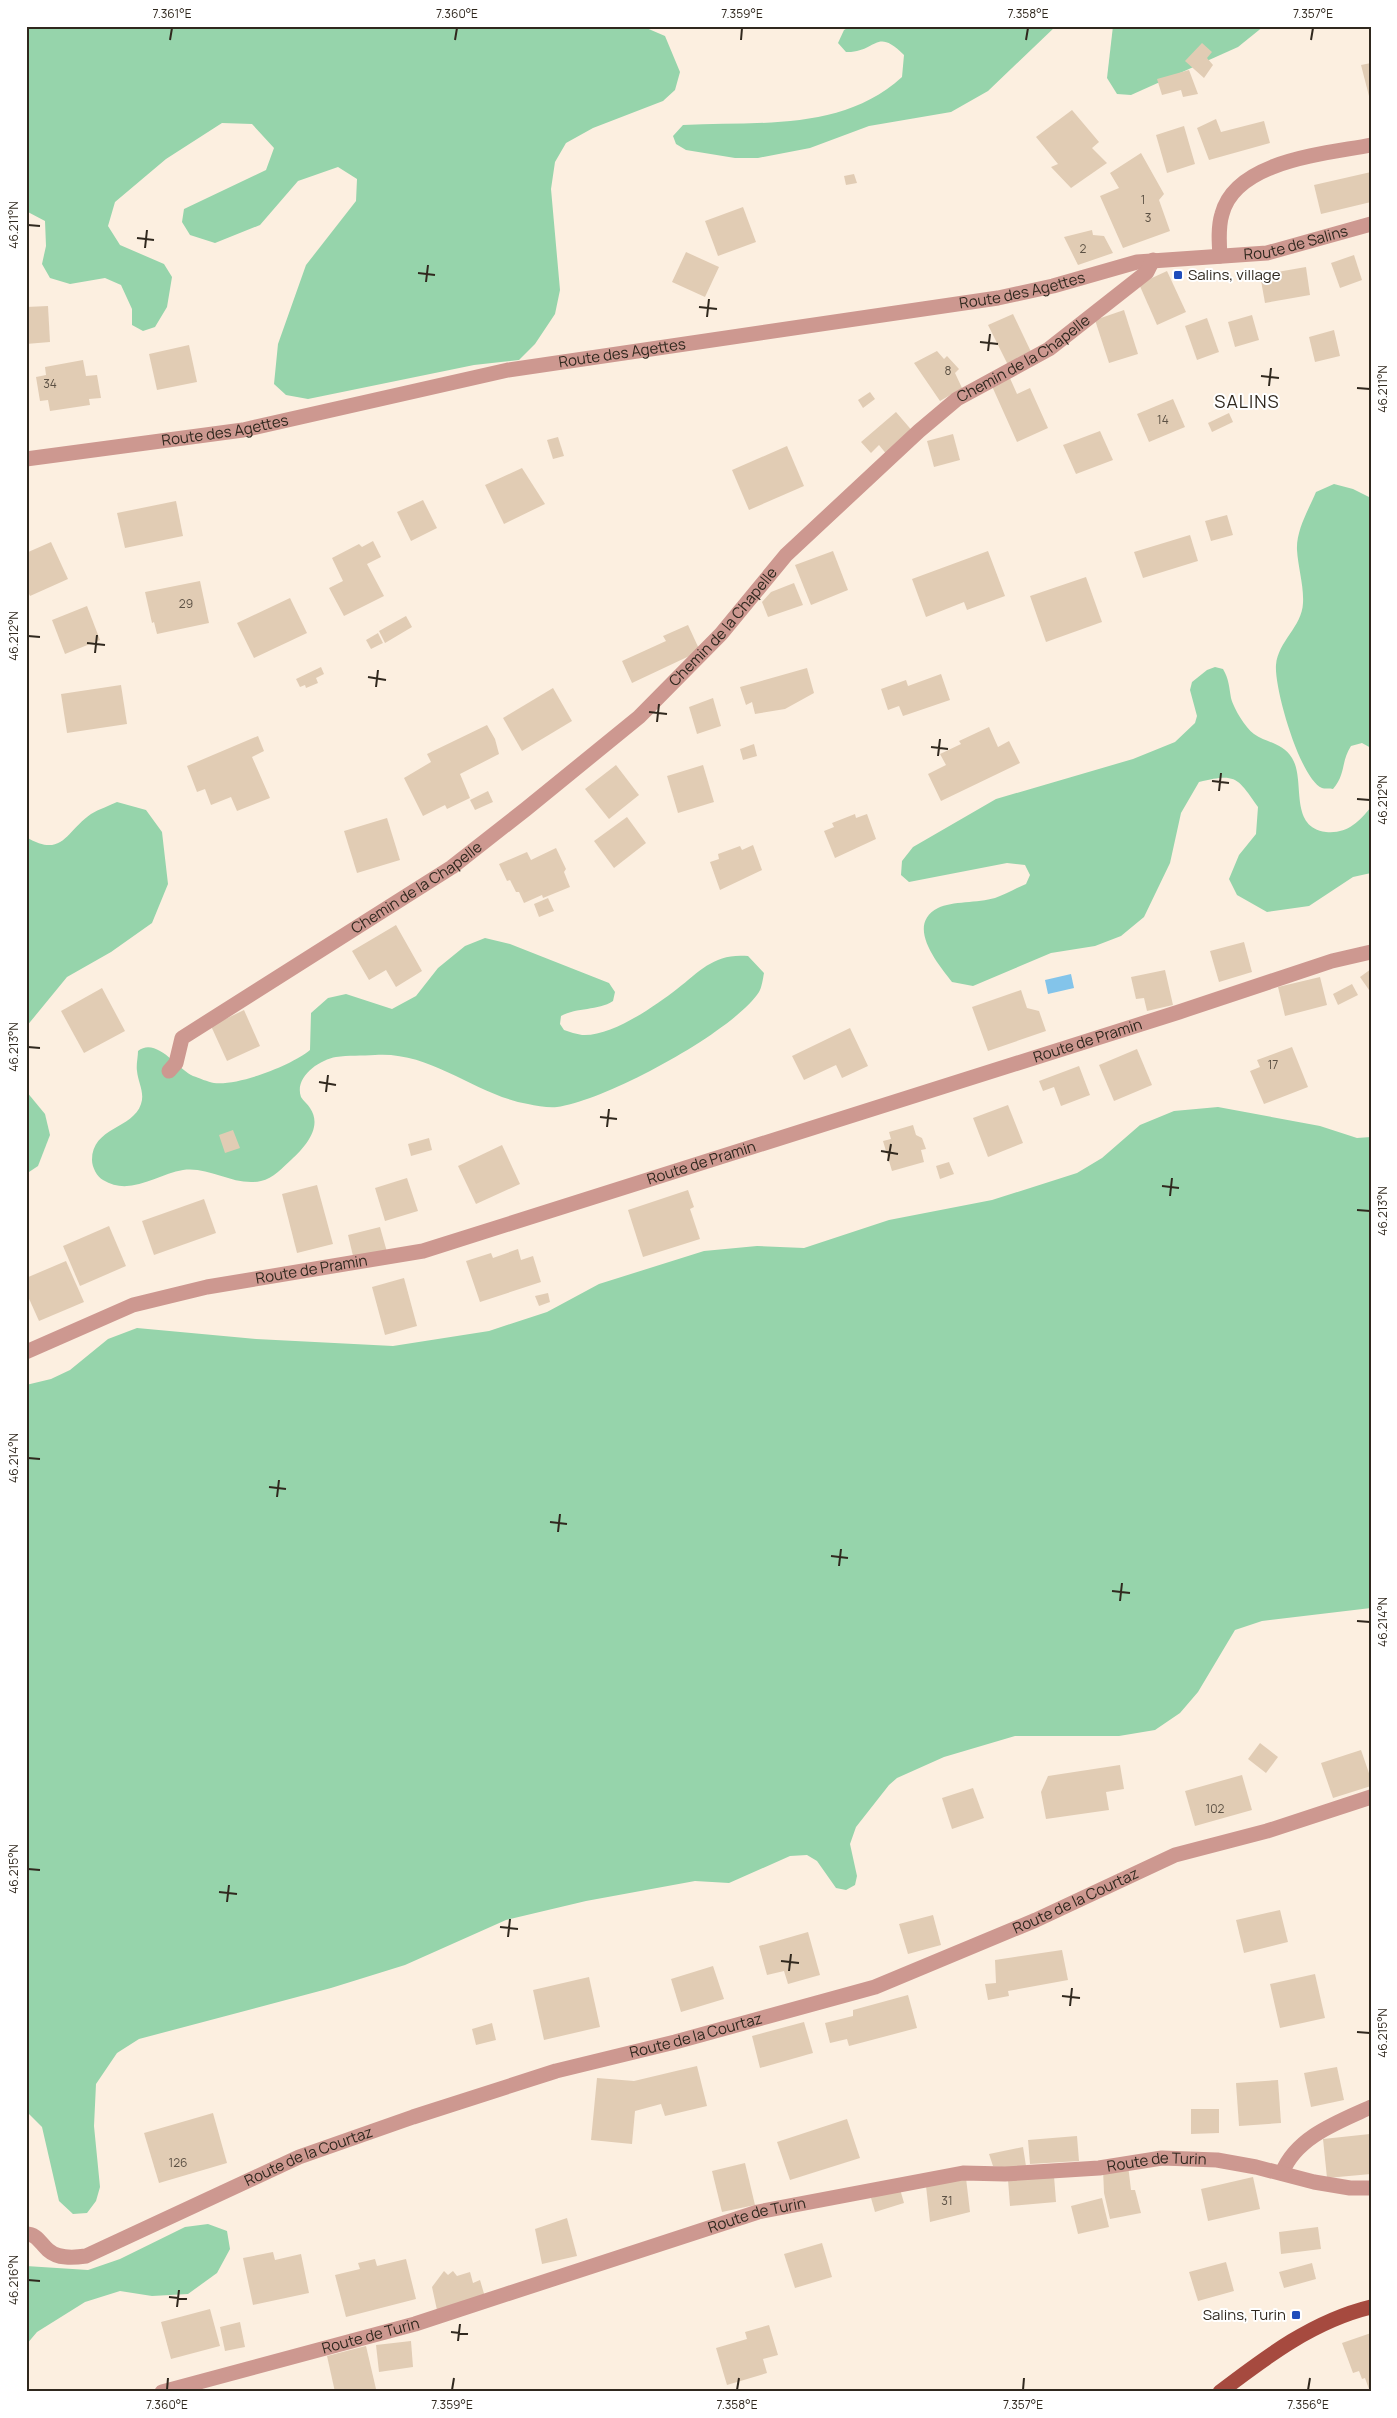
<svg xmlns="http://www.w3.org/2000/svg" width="1397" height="2418" viewBox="0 0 1397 2418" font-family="Manrope,sans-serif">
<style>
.forest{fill:#96d4ab}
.water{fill:#83c4ea}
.building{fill:#e1ccb4}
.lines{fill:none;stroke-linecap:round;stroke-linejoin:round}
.minor{stroke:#cd9890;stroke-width:15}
.major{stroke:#a64a3f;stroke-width:15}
.ticks{fill:none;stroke:#30281e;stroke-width:2}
.poi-dot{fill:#204dbb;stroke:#fff;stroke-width:2}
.labels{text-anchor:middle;stroke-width:4;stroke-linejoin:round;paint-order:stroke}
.number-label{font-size:12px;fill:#5c5144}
.street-label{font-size:15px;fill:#30281e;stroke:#fff}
.poi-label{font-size:15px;fill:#30281e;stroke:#fff;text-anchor:start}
.quarter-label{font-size:18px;letter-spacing:1px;fill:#30281e;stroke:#fff}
.neatline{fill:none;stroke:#30281e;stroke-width:2}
.ticks-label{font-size:12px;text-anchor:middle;fill:#30281e}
</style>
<rect width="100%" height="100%" fill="#fcefe0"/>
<g class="forest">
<path d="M26,26L644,27L665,36L680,72L675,90L663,101L593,128L566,143L555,162L551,189L560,290L555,314L535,344L519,360L474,365L308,399L286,395L274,384L278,344L306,265L356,201L357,179L338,167L298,181L260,225L215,243L190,235L182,222L184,209L266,170L274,148L252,124L222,123L166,159L115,202L108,226L120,245L164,264L172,277L167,307L155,327L143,331L132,325V309L121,285L105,278L70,284L50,278L42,264L46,246L45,221L26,211Z"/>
<path d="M851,26H1056L988,91L951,112L869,126L810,148L758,158H735L686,150L676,144L673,136L683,125C758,121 842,132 902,77L904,55C875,26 877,53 846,52L838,43L844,30Z"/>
<path d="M1113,26H1264L1238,47L1131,95L1117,94L1107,78Z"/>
<path d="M1334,484L1353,489L1371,498V748L1362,743L1351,746C1341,761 1346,774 1333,789C1330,788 1324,789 1322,788C1300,779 1274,688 1276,665C1278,641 1302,627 1303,603C1304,586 1298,567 1297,550C1296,530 1309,509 1316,492Z"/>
<path d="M1215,667L1223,669C1229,679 1229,687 1231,698C1234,709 1245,727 1254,734C1267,743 1283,743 1292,758C1306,780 1288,827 1326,832C1347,834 1359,822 1371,807V873L1353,877L1309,906L1267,912L1237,895L1229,879L1239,855L1256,834L1258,807C1237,777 1236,773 1199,782L1181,813L1170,863L1144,917L1121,936L1095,946L1051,953L973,986L952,982C938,964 905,925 938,908C952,901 978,903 995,898C1005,895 1016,888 1026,884L1030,875L1025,865L1007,863L909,882L901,875L902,861L913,847L996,799L1133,759L1175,742L1195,723L1197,716L1190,690L1192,682L1207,670Z"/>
<path d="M117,802L146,810L162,832L168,884L152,923L111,952L67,977L26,1027V837C63,859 66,831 91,814C99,809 109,806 117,802Z"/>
<path d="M485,938L510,944L609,983L615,992L613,1001C598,1011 577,1007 561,1016L560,1024L564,1030C570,1032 576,1034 582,1035C611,1037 655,1006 677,989C701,970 715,953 748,956L764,973C763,978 762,987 759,992C733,1032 605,1101 557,1107C549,1108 537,1106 528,1104C475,1095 432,1051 375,1055C362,1056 348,1055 336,1057C319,1060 294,1077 301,1097C303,1101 308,1104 310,1108C323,1127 305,1147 292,1159C283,1167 273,1179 261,1181C235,1187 209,1166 183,1170C157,1174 130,1197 103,1180C97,1177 92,1167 92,1160C92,1127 133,1129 141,1104C145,1093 138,1082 137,1071C136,1065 138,1057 138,1051C156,1036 178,1069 193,1076C199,1078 208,1082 214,1083C239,1086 292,1065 310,1050L311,1013L328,998L346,994L392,1009L416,996L438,968L465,946Z"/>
<path d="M26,1091L45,1114L50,1135L38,1166L26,1174Z"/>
<path d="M1218,1107L1320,1126L1357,1138L1371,1137V1608L1262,1621L1235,1630L1198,1692L1180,1713L1155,1730L1119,1736H1015L944,1757L897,1778L889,1785L856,1827L850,1844L857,1876L855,1885L846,1890L836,1888L817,1861L807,1855L790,1856L729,1883L695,1881L586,1901L506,1920L405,1965L331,1988L139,2039L117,2053L96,2084L94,2126L100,2187L96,2201L87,2213L73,2214L59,2201L42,2127L26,2111V1385L51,1379L70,1370L108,1339L137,1328L256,1339L393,1346L489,1331L547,1312L599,1284L704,1251L757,1246L804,1248L889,1220L992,1200L1077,1173L1102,1158L1140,1125L1174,1111Z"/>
<path d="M208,2224L227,2231L230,2249L217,2273L188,2294L152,2296L120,2291L85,2302L37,2332L26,2345V2266L88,2270L120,2259L185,2227Z"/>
</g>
<path class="water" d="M1071,974L1074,988L1048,994L1045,980Z"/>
<g class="building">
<path d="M1202,43L1212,52L1207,58L1213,65L1204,78L1185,61Z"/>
<path d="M1371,63V100H1370L1361,65Z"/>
<path d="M1189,70L1198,94L1183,97L1181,90L1162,95L1157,79Z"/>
<path d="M1072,110L1099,142L1092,148L1107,163L1071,188L1051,167L1058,164L1036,137Z"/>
<path d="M1216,119L1221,132L1264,121L1270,143L1209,160L1197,128Z"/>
<path d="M1184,126L1195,164L1167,173L1156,135Z"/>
<path d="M1141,153L1164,194L1159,200L1170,231L1123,248L1100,196L1119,188L1110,173Z"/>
<path d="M1371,172V202L1321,214L1314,185Z"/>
<path d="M854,174L857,183L846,185L844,176Z"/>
<path d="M743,207L756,242L718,256L705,221Z"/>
<path d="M1092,230L1093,235L1104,236L1113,253L1078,265L1064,237Z"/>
<path d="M686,252L719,267L705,297L672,282Z"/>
<path d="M1354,255L1362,280L1340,288L1331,263Z"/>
<path d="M1306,267L1310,295L1265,303L1260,275Z"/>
<path d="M1167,271L1186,312L1157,325L1139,284Z"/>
<path d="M48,306L50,342L26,344V307Z"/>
<path d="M1124,310L1138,354L1109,363L1095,320Z"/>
<path d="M1013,314L1033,356L1009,367L988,325Z"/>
<path d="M1252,315L1259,340L1235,347L1228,322Z"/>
<path d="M1207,318L1219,352L1197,360L1185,326Z"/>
<path d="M1334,330L1340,356L1315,362L1309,337Z"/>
<path d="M189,345L197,382L157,390L149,354Z"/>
<path d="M937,351L944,359L947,356L959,369L955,373L962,388L940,401L914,363Z"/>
<path d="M83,360L86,376L97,375L101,398L89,399L90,405L50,411L48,400L40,401L36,377L46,375L45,367Z"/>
<path d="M1009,376L1017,394L1030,388L1048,428L1017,442L991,384Z"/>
<path d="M870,392L875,399L863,408L858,400Z"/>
<path d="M1173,399L1185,427L1149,442L1137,414Z"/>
<path d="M896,412L914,433L888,456L879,445L871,453L861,442Z"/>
<path d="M1229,413L1233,422L1212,432L1208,423Z"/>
<path d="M1100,431L1113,460L1076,474L1063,445Z"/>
<path d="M953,434L960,460L934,467L927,441Z"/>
<path d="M558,437L564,456L553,459L547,440Z"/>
<path d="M787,446L804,486L749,510L732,470Z"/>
<path d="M522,468L545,504L504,524L485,485Z"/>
<path d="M423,500L437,528L411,541L397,512Z"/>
<path d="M176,501L183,536L125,548L117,513Z"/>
<path d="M1227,515L1233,535L1211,541L1205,521Z"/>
<path d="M1190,535L1198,561L1143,578L1134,552Z"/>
<path d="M373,541L381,557L367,564L384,596L344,616L329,588L343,581L332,558L359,544L362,547Z"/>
<path d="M51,542L68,579L30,596L26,588V553Z"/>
<path d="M833,551L848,590L811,605L795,565Z"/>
<path d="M988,551L1005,596L967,610L964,602L926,617L912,579Z"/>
<path d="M1086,577L1102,622L1046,642L1030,596Z"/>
<path d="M200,581L209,623L157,634L154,622L152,623L145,592Z"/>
<path d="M794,583L803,605L768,617L762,602L771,592Z"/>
<path d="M290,598L307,633L254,658L237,623Z"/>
<path d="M87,606L100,640L65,654L52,620Z"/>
<path d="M406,616L412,627L385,643L379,631Z"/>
<path d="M688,625L700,651L632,683L622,661L666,641L663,636Z"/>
<path d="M378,633L383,643L371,649L366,640Z"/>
<path d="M321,667L324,674L316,678L318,683L306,688L305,685L300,687L296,679Z"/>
<path d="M807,668L814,693L785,709L755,714L752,702L746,705L740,687Z"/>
<path d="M941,674L950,700L903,716L899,706L888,710L881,689L906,680L908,686Z"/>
<path d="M121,685L127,724L67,733L61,694Z"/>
<path d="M553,688L572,721L522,751L503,718Z"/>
<path d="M713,698L721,726L697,734L689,707Z"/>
<path d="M487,725L495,739L499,754L460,774L470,798L447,809L445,805L423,816L404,778L431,762L427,754Z"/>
<path d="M989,727L998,747L1009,741L1020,763L941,801L928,774L946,765L940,754L961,744L959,741Z"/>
<path d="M258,736L264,751L252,757L270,798L237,811L231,797L211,805L205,789L197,792L187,766Z"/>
<path d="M754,744L757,756L743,760L740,749Z"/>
<path d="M616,765L639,795L609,819L585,789Z"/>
<path d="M703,765L714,802L678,813L667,776Z"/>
<path d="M488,791L493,802L475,810L470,800Z"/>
<path d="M855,814L856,818L867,814L876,839L835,858L824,831L834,827L832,823Z"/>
<path d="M627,817L646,843L614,868L594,841Z"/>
<path d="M387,818L400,860L357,873L344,831Z"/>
<path d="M753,845L762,870L720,890L710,862L719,859L718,854L740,846L742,850Z"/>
<path d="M556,848L566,869L564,872L570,887L543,898L542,895L524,903L519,892H516L510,880L507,881L499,864L527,852L531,860Z"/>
<path d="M548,898L554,911L539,917L534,904Z"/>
<path d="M396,925L422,971L396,987L386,970L369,980L352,951Z"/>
<path d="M1244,942L1252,972L1219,982L1210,951Z"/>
<path d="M1371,969V989L1369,990L1360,977Z"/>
<path d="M1165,970L1173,1005L1147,1011L1144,998L1136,999L1131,977Z"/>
<path d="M1320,977L1327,1005L1285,1016L1278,987Z"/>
<path d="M1352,984L1358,995L1338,1005L1333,994Z"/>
<path d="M102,988L125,1031L84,1053L61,1011Z"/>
<path d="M1021,990L1027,1008L1039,1011L1046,1031L988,1051L972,1007Z"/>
<path d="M244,1010L260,1046L227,1061L211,1026Z"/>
<path d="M850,1028L868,1066L842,1078L836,1065L804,1080L792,1056Z"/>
<path d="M1292,1047L1308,1087L1264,1104L1250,1071L1260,1067L1257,1060Z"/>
<path d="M1137,1049L1152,1085L1114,1101L1099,1065Z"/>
<path d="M1079,1066L1090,1095L1061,1106L1054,1087L1043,1091L1039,1081Z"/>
<path d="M1008,1105L1023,1143L988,1157L973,1118Z"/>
<path d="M913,1125L916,1135L922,1138L926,1149L921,1150L924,1162L892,1171L883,1141L891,1139L889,1132Z"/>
<path d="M233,1130L240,1148L225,1153L219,1135Z"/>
<path d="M429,1138L432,1150L411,1156L408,1144Z"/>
<path d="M502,1145L520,1184L476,1204L458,1166Z"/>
<path d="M949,1162L954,1174L940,1179L936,1166Z"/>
<path d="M407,1178L418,1211L385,1221L375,1188Z"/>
<path d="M317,1185L333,1244L297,1253L282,1194Z"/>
<path d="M688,1190L694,1207L690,1209L700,1239L643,1257L628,1210Z"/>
<path d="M204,1199L216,1233L154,1255L142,1221Z"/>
<path d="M109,1226L126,1266L80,1286L63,1246Z"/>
<path d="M380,1227L387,1252L354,1260L348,1235Z"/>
<path d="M518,1249L521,1260L533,1256L541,1282L480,1302L466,1261L491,1253L493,1258Z"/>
<path d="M66,1261L84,1302L39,1321L26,1292V1278Z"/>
<path d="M404,1278L417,1326L385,1335L372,1287Z"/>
<path d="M548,1293L550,1302L539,1306L535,1296Z"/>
<path d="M1260,1743L1278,1757L1266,1773L1248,1759Z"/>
<path d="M1361,1750L1371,1779V1786L1333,1798L1321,1763Z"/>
<path d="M1120,1765L1124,1789L1106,1792L1109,1810L1046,1819L1041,1792L1048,1776Z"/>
<path d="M1242,1775L1252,1810L1195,1826L1185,1791Z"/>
<path d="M973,1788L984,1818L952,1829L942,1798Z"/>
<path d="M1280,1910L1288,1942L1244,1953L1236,1920Z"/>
<path d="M933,1915L941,1945L908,1954L899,1924Z"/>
<path d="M808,1932L820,1975L788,1984L784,1971L767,1975L759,1946Z"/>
<path d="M1062,1950L1068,1980L1008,1991L1009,1996L988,2000L985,1984L996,1983L995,1960Z"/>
<path d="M713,1966L724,1999L681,2012L671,1979Z"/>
<path d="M1315,1974L1325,2018L1280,2028L1270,1984Z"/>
<path d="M589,1977L600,2027L544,2040L533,1990Z"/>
<path d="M908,1995L917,2028L849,2046L847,2039L830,2043L825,2023L853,2016V2010Z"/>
<path d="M804,2022L813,2053L760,2068L752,2036Z"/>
<path d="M492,2023L496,2040L476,2045L472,2029Z"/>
<path d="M697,2066L707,2106L665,2116L661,2104L635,2111L632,2144L591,2140L597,2078L634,2081Z"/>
<path d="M1337,2067L1344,2100L1311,2107L1304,2073Z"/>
<path d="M1278,2080L1281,2123L1239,2126L1236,2083Z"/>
<path d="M1191,2109H1219V2133L1191,2134Z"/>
<path d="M213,2113L227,2163L159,2183L144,2133Z"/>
<path d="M847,2119L860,2158L790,2180L777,2142Z"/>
<path d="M1370,2134L1371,2174L1327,2178L1323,2139Z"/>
<path d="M1077,2136L1079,2161L1030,2164L1028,2140Z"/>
<path d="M1023,2147L1026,2166L1010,2168L993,2166L989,2154Z"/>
<path d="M745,2163L755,2205L722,2212L712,2171Z"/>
<path d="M1128,2165L1131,2190H1135L1141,2213L1110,2219L1104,2193L1103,2169Z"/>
<path d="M1054,2176L1056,2202L1010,2206L1008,2180Z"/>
<path d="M1253,2177L1260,2209L1208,2221L1201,2189Z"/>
<path d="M966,2178L970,2212L930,2222L926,2186Z"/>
<path d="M900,2189L904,2203L875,2212L871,2198Z"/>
<path d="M1102,2198L1109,2227L1078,2234L1071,2206Z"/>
<path d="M567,2218L577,2256L542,2264L535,2229Z"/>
<path d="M1318,2227L1321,2249L1281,2254L1279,2232Z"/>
<path d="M822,2243L832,2277L795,2288L784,2254Z"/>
<path d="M273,2252L275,2260L301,2254L309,2293L253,2305L243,2258Z"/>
<path d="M375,2259L377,2266L406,2259L416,2299L346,2317L335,2275L360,2269L358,2263Z"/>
<path d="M1226,2262L1234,2291L1198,2301L1189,2272Z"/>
<path d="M1312,2263L1316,2279L1284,2288L1279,2272Z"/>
<path d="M444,2271L448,2275L453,2271L457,2276L470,2272L473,2283L480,2280L485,2297L437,2310L432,2287Z"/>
<path d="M210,2309L220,2346L171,2359L161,2322Z"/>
<path d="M240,2322L245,2347L225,2351L220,2327Z"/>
<path d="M769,2325L778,2355L763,2359L767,2373L727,2385L716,2348L747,2339L745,2332Z"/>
<path d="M1371,2333V2392H1370L1365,2378L1362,2379L1359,2371L1353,2373L1342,2343Z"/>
<path d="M411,2341L413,2367L379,2372L376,2345Z"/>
<path d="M366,2346L376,2389L362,2392H335L327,2356Z"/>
</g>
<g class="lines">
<g class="minor">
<path d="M1220,256C1219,242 1218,227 1222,214C1236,160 1326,154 1371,145"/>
<path id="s1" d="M26,459L243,430L508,370L998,298L1053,286L1137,262L1267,253L1371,224"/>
<path id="s2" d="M169,1071L176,1063L182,1038L452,867L526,809L639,717L721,634L786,555L919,431L957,399L1049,349L1147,272L1153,260"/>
<path id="s3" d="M26,1352L133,1305L207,1287L423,1251L1179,1012L1332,961L1371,952"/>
<path d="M1282,2173C1296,2137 1338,2122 1371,2107"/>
<path id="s4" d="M26,2234C37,2234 40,2243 48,2250C58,2259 73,2258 86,2256L299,2157L413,2117L556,2071L675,2042L875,1987L1036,1920L1175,1855L1267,1831L1371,1797"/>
<path id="s5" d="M162,2392L415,2324L758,2212L963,2173L1005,2174L1099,2168L1162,2158L1217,2160L1256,2167L1314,2182L1350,2188H1371"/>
</g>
<path class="major" d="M1220,2392C1266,2357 1313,2321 1371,2307"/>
</g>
<path class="ticks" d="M170,40L172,28M455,40L457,28M741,40L742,28M1026,40L1028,28M1311,40L1313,28M28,225L40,226M137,238L154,240M145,248L147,230M418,273L435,275M426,282L428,265M699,307L717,309M707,317L709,299M980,342L998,344M988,351L990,334M1261,376L1279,378M1269,386L1271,368M1357,388L1370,389M28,636L40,637M87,643L105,645M95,653L97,635M368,677L386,680M376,687L378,670M649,712L667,714M657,722L659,704M931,747L948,749M938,756L940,739M1212,781L1229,783M1219,791L1221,773M1357,799L1370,800M28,1047L40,1048M319,1082L336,1085M326,1092L328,1075M600,1117L617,1119M607,1127L609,1109M881,1151L898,1154M888,1161L891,1144M1162,1186L1179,1188M1170,1196L1172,1178M1357,1210L1370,1211M28,1458L40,1459M269,1487L286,1489M277,1497L279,1480M550,1522L567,1524M558,1532L560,1514M831,1556L848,1558M839,1566L841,1549M1112,1591L1130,1593M1120,1601L1122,1583M1357,1621L1370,1622M28,1869L40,1870M219,1892L237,1894M227,1902L229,1885M500,1927L518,1929M508,1937L510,1919M781,1961L799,1963M789,1971L791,1954M1062,1996L1080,1998M1070,2006L1072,1988M1357,2032L1370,2033M28,2280L40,2281M169,2297L187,2299M177,2307L179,2290M451,2332L468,2334M458,2341L460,2324M167,2390L168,2378M452,2390L454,2378M737,2390L739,2378M1023,2390L1024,2378M1308,2390L1310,2378"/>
<g class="poi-dot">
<rect x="1173" y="270" width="10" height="10" rx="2.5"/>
<rect x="1291" y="2310" width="10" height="10" rx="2.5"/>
</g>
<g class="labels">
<g class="number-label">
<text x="1143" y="204">1</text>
<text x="1148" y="222">3</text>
<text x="1083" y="253">2</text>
<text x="948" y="375">8</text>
<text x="50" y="388">34</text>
<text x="1163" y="424">14</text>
<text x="186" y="608">29</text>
<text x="1273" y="1069">17</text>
<text x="1215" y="1813">102</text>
<text x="178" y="2167">126</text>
<text x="947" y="2205">31</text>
</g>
<g class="street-label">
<text dy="5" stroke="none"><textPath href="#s1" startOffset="1290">Route de Salins</textPath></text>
<text dy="5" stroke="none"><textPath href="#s1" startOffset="1011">Route des Agettes</textPath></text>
<text dy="5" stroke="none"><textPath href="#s1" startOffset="606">Route des Agettes</textPath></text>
<text dy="5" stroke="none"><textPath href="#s2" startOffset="1124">Chemin de la Chapelle</textPath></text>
<text dy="5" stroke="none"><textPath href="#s1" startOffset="201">Route des Agettes</textPath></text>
<text dy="5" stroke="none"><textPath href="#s2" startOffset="719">Chemin de la Chapelle</textPath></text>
<text dy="5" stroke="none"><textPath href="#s2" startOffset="315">Chemin de la Chapelle</textPath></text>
<text dy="5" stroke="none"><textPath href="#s3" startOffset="1109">Route de Pramin</textPath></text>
<text dy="5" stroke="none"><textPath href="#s3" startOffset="704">Route de Pramin</textPath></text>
<text dy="5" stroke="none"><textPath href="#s3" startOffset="299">Route de Pramin</textPath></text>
<text dy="5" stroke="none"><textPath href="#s4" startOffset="1122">Route de la Courtaz</textPath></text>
<text dy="5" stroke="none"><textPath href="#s4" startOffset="718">Route de la Courtaz</textPath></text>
<text dy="5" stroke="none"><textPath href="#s4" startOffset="312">Route de la Courtaz</textPath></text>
<text dy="5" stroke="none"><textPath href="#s5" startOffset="1026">Route de Turin</textPath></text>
<text dy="5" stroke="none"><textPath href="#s5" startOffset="621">Route de Turin</textPath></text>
<text dy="5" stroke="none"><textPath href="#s5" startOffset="216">Route de Turin</textPath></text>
</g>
<g class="poi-label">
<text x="1188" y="280">Salins, village</text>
<text x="1286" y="2320" text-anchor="end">Salins, Turin</text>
</g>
<g class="quarter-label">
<text x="1247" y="408">SALINS</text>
</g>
</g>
<rect width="1397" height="2418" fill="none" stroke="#ffffff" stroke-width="55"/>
<rect x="28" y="28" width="1342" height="2362" class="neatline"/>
<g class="ticks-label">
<text x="172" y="18">7.361°E</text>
<text x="457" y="18">7.360°E</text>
<text x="742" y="18">7.359°E</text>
<text x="1028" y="18">7.358°E</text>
<text x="1313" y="18">7.357°E</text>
<text transform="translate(14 225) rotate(-90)" y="4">46.211°N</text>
<text transform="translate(1383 389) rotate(-90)" y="4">46.211°N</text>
<text transform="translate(14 636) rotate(-90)" y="4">46.212°N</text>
<text transform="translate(1383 800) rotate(-90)" y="4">46.212°N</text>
<text transform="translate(14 1047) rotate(-90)" y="4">46.213°N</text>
<text transform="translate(1383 1211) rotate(-90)" y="4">46.213°N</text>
<text transform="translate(14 1458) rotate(-90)" y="4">46.214°N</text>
<text transform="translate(1383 1622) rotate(-90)" y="4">46.214°N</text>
<text transform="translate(14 1869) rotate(-90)" y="4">46.215°N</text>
<text transform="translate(1383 2033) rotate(-90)" y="4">46.215°N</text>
<text transform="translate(14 2280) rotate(-90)" y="4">46.216°N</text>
<text x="167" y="2409">7.360°E</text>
<text x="452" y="2409">7.359°E</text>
<text x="737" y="2409">7.358°E</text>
<text x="1023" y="2409">7.357°E</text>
<text x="1308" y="2409">7.356°E</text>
</g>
</svg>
